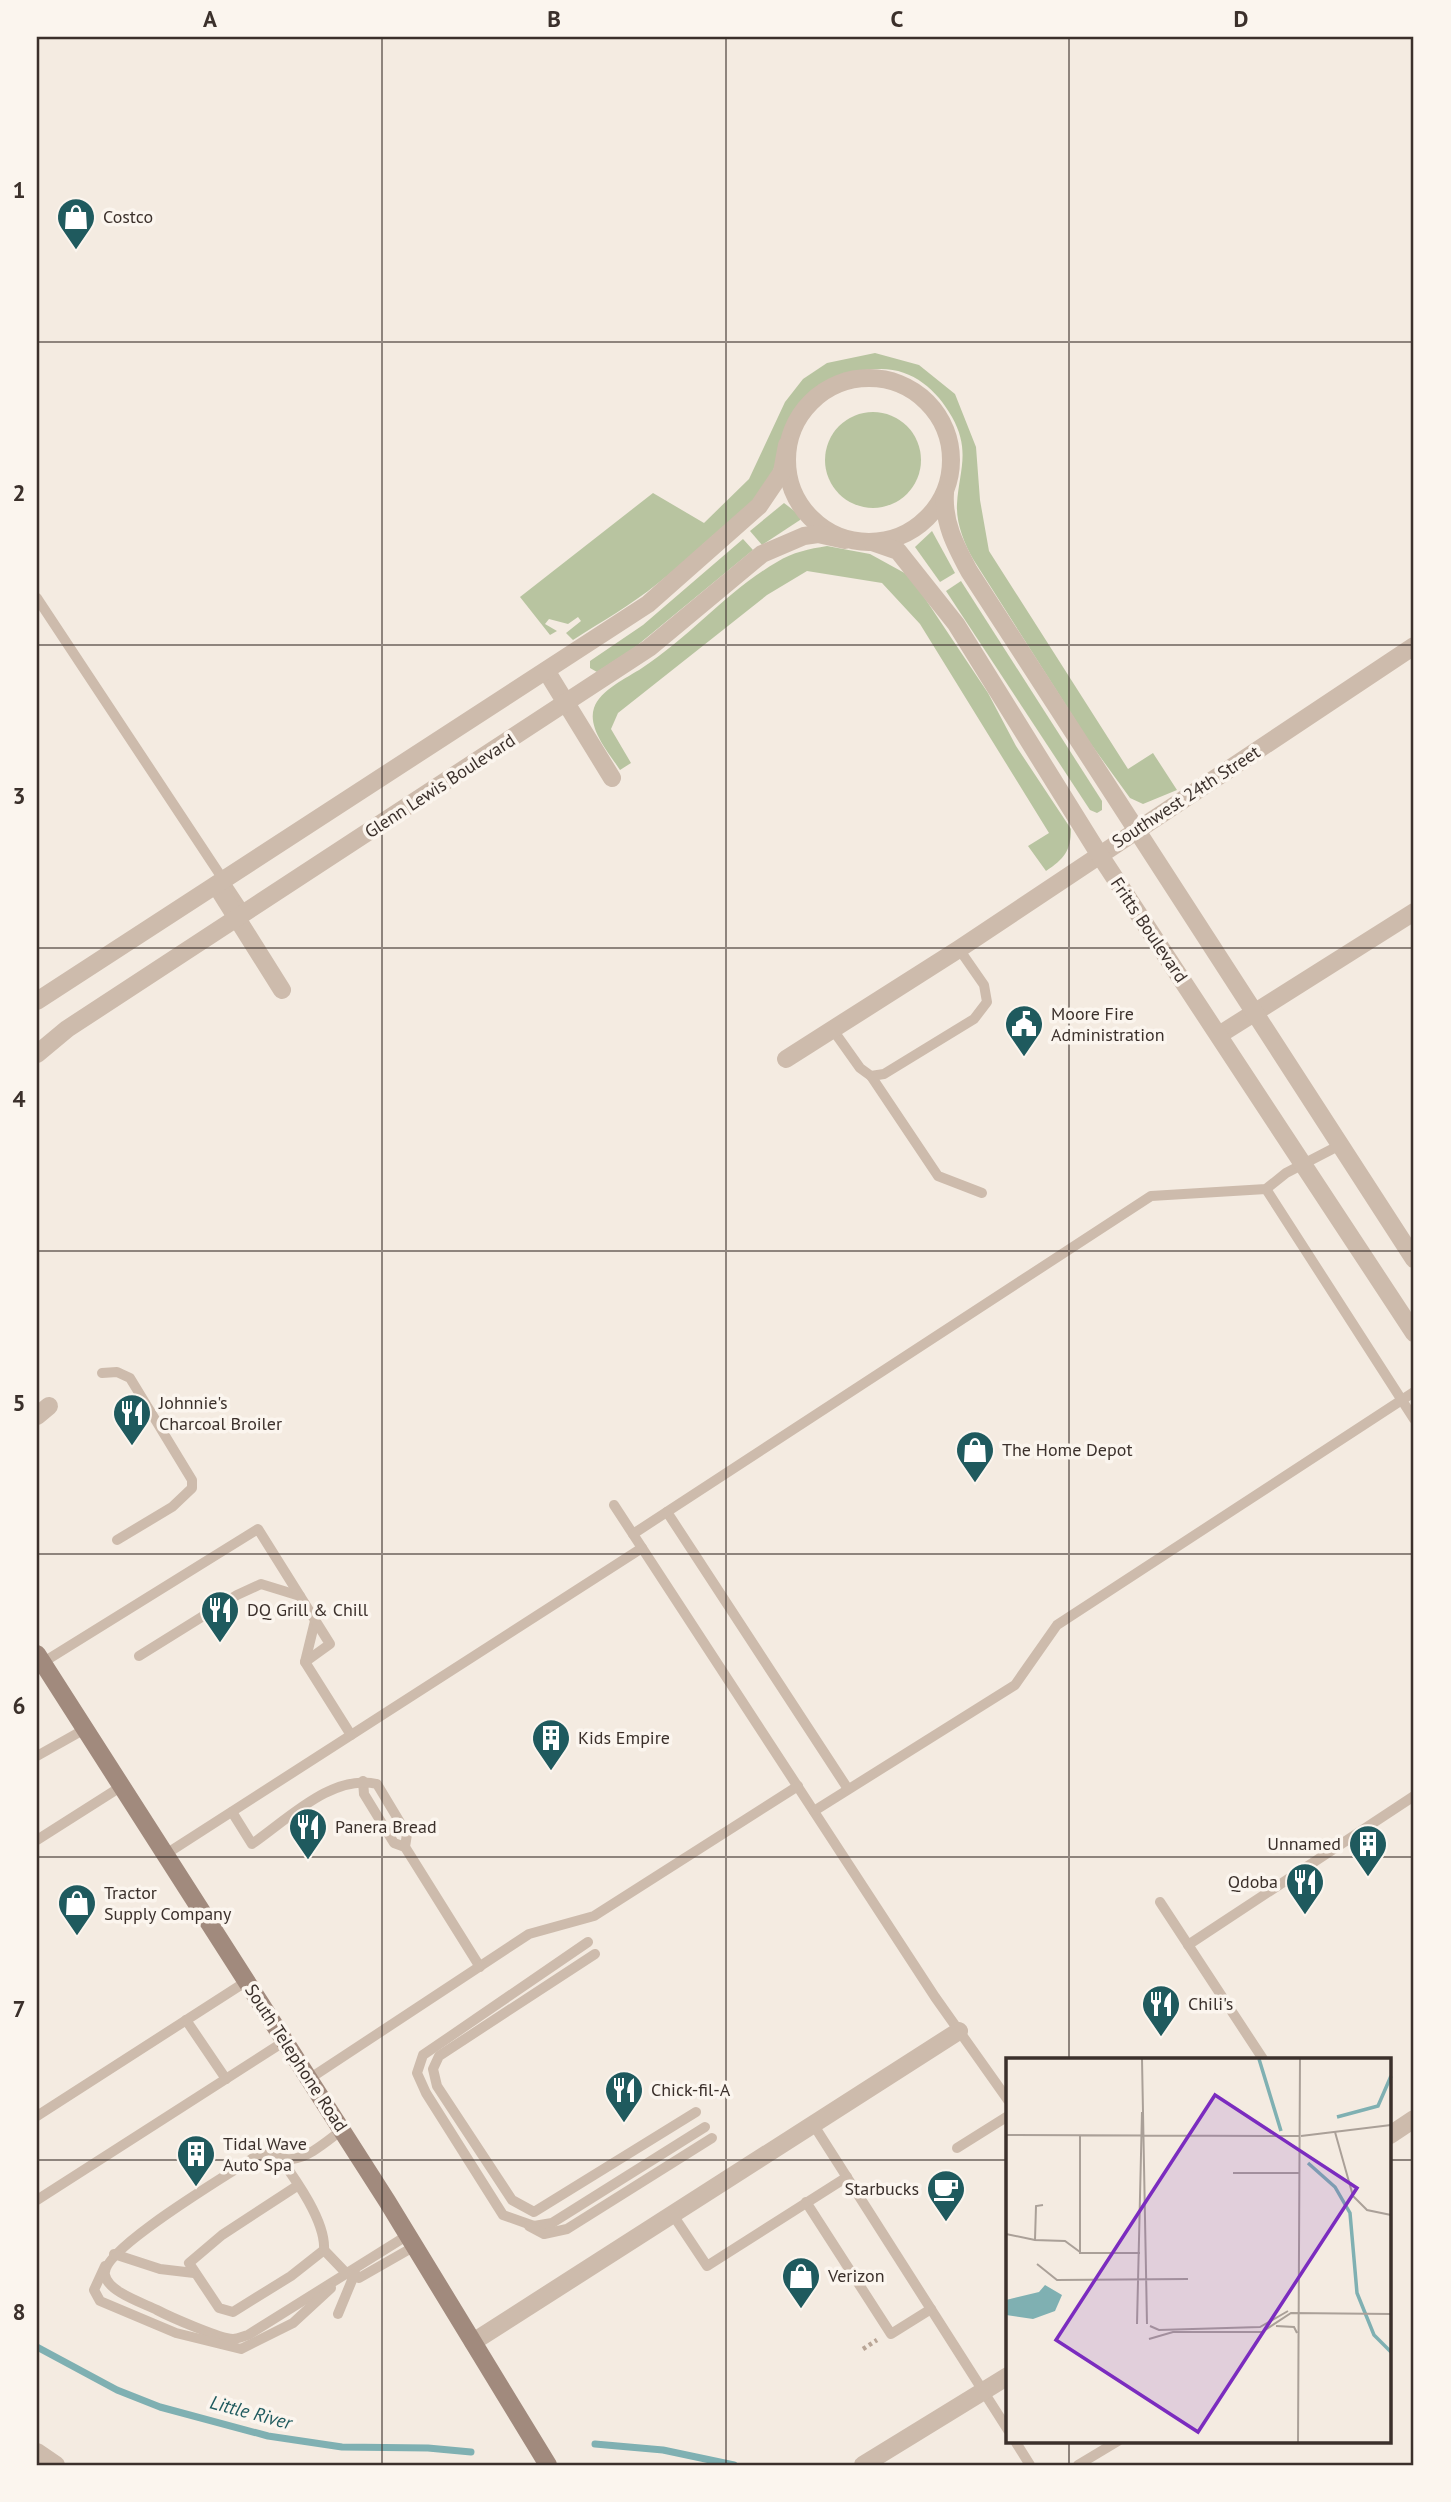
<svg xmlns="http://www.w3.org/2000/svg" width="1451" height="2502" viewBox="0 0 1451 2502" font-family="'PT Sans',sans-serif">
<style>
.green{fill:#b8c4a0}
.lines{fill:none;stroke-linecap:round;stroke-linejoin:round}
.stream{stroke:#7fb0b2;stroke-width:7}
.path{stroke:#b9a596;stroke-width:4.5;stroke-dasharray:3.5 3.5;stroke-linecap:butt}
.service{stroke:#cdbbac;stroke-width:10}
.minor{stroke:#cdbbac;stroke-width:18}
.tertiary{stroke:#cdbbac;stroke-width:18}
.secondary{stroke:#a18a7d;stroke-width:18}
.grid{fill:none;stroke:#3b302b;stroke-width:2;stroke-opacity:0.55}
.labels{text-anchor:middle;stroke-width:7;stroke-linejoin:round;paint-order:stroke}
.poi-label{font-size:18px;fill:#3b302b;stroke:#fbf5ee;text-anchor:start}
.street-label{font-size:18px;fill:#3b302b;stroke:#fbf5ee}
.water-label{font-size:19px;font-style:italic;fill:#1f5a5e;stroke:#fbf5ee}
.inset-river{fill:none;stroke:#7fb0b2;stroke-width:3.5}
.inset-road{fill:none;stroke:#aaa098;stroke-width:2}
.view{fill:#7b2cbf;fill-opacity:0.15;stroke:#7b2cbf;stroke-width:3.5}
.inset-edge{fill:none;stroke:#3b302b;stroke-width:3.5}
.neatline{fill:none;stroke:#3b302b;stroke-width:2.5}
.grid-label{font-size:23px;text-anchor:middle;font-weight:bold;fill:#3b302b}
</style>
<rect width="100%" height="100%" fill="#f4ebe1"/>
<g class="green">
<path d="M875,353L919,365L955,394L976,447L980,500L989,551L1128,769L1153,753L1177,790L1143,804L1130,798L1088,740L973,559C964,543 956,523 957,504C959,471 971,451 952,417C937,390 913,369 881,369C845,369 805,384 790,420C779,447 777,475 757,497C745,510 730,521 717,532C697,549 678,568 657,584C631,605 601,622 573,640L566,633L581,621L578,617L568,624L549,619L545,624L557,631L550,635L520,597L653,493L704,523L749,479L785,402L803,379L827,363Z"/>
<circle cx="873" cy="460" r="48"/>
<path d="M784,503L801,516L800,520L762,545L750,531Z"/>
<path d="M932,531L955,573L940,582L915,547Z"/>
<path d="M743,539L753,550L634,648L597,672L590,668V661L643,625Z"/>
<path d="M827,546L870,554L910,576L988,693L1016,746L1071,829C1071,851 1064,859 1046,871L1028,846L1049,833L920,624L882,583L807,571L767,595L618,713L611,729L631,763L620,770C610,754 587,729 594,708C600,690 627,678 642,668C690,637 727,591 777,562C793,552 809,549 827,546Z"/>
<path d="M961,581L1102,801V810L1097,813L1090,810L946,591Z"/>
</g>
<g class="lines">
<g class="stream">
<path d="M37,2347L117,2390L160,2407L268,2436L342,2447L428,2448L471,2452"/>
<path d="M595,2444L663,2450L734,2465"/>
</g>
<path class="path" d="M863,2349L877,2340"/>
<g class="service">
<path d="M37,598L246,914"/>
<path d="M833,1030L860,1068L871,1076L884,1074L974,1019L987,1002L984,985L959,949"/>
<path d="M871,1076L938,1176L982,1193"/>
<path d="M1266,1189L1414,1419"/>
<path d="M102,1373L117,1372L130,1378L192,1480V1488L172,1507L117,1540"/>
<path d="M614,1505L935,1997L1008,2100"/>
<path d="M667,1512L848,1789"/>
<path d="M633,1534L1151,1196L1266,1189L1286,1173L1340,1145"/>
<path d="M139,1656L237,1595L261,1584L300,1596"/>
<path d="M305,1662L315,1621"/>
<path d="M42,1663L258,1529L330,1644L305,1662L351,1735"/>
<path d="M37,1756L85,1729"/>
<path d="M363,1781L364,1794L394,1843L405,1847"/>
<path d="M814,1811L1015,1685L1057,1625L1414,1392"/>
<path d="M232,1812L252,1844C287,1820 333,1773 377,1784L407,1834L405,1847L480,1967"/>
<path d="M37,1840L122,1786"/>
<path d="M166,1854L642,1548"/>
<path d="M1160,1902L1263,2059"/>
<path d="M588,1942L423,2055L417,2073L426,2093L503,2215L534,2226L552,2223L705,2127"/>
<path d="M1188,1945L1414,1796"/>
<path d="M595,1954L439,2056L433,2069L437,2086L512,2200L534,2212L696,2112"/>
<path d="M186,2020L226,2079"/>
<path d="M309,2079L529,1934L594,1916L798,1786"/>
<path d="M37,2116L247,1981"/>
<path d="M813,2124L1008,2430"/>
<path d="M342,2130C328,2140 310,2157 292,2159C280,2161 273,2152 258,2155C233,2172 100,2249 105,2275C108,2292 143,2303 157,2310C170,2317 221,2339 233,2339C237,2339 244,2336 248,2335L408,2235"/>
<path d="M957,2148L1008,2116"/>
<path d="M280,2158C296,2180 326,2222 324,2250L291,2276L233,2312L219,2308L189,2263L222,2235L297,2186"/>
<path d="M37,2200L285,2041"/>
<path d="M806,2202L891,2334L931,2309"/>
<path d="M673,2215L707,2266L847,2177"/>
<path d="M529,2226L544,2234L567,2229L712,2138"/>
<path d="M324,2250L347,2274L359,2278L415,2246"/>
<path d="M114,2254L160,2269L194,2273"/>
<path d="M105,2266L94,2290L100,2301L176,2333L241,2349L293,2323L331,2288"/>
<path d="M338,2314L355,2273"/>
<path d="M1015,2441L1030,2465"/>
<path d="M1078,2465L1118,2441"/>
</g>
<g class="minor">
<path d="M547,672L612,778"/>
<path d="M216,885L282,990"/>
<path d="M1219,1035L1414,912"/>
<path d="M786,1059L959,949L1414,646"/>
<path d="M37,1416L49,1406"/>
<path d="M473,2342L959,2031"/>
</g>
<g class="tertiary">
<circle cx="869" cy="460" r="82"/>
<path d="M945,493C943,522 955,545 969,571L1414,1259"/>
<path d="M872,542L898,551L956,624L1099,854L1414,1333"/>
<path d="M37,1001L648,604L759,506L782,472L787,445"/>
<path d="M37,1054L67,1029L649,648L762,554L804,536L818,534L845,540"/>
<path d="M1390,2135L1414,2119"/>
<path d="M37,2452L56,2465"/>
<path d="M863,2465L1008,2376"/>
</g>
<path class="secondary" d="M37,1654L387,2201L548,2465"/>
</g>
<path class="grid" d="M382,37V2465M726,37V2465M1069,37V2059M37,342H1414M37,645H1414M37,948H1414M37,1251H1414M37,1554H1414M37,1857H1414M37,2160H1008M1390,2160H1414M1069,2441V2465"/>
<defs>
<symbol id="shop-pin" viewBox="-11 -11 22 30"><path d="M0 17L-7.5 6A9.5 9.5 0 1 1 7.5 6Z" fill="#1f5a5e" stroke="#fbf5ee"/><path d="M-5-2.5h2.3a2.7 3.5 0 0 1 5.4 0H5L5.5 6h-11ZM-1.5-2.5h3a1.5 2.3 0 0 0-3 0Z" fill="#fff"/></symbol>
<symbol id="civic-pin" viewBox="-11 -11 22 30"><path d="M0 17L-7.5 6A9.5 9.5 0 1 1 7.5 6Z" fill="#1f5a5e" stroke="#fbf5ee"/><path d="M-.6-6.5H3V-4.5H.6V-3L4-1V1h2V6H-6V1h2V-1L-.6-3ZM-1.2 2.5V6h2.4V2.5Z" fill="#fff"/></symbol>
<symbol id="restaurant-pin" viewBox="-11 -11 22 30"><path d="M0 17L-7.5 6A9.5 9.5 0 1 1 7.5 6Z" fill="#1f5a5e" stroke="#fbf5ee"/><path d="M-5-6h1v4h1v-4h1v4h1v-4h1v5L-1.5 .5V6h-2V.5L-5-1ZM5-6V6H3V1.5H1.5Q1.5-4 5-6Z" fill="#fff"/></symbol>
<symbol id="building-pin" viewBox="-11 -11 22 30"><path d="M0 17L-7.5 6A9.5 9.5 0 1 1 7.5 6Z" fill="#1f5a5e" stroke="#fbf5ee"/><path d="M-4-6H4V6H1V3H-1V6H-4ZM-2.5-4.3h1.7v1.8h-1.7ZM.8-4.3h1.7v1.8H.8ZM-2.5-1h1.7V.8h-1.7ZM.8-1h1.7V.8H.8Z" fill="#fff"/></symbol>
<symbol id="cafe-pin" viewBox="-11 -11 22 30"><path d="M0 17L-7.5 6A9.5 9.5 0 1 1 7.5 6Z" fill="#1f5a5e" stroke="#fbf5ee"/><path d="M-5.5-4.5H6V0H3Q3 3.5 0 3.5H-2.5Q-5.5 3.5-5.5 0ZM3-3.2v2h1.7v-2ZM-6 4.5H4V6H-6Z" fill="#fff"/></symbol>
</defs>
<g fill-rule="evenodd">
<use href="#shop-pin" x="54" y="195" width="44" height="60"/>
<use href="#civic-pin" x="1002" y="1002" width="44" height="60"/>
<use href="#restaurant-pin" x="110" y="1391" width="44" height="60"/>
<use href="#shop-pin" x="953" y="1428" width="44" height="60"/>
<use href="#restaurant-pin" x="198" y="1588" width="44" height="60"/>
<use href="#building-pin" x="529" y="1716" width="44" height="60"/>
<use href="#restaurant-pin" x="286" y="1805" width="44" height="60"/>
<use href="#building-pin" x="1346" y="1822" width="44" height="60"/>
<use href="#restaurant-pin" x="1283" y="1860" width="44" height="60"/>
<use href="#shop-pin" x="55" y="1881" width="44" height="60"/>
<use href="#restaurant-pin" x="1139" y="1982" width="44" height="60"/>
<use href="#restaurant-pin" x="602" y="2068" width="44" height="60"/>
<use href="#building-pin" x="174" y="2132" width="44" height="60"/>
<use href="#cafe-pin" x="924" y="2167" width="44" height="60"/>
<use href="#shop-pin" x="779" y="2254" width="44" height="60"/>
</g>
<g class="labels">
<g class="poi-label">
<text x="103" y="223">Costco</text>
<text x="1051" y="1020">Moore Fire<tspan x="1051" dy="21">Administration</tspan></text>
<text x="159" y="1409">Johnnie's<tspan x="159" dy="21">Charcoal Broiler</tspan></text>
<text x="1002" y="1456">The Home Depot</text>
<text x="247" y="1616">DQ Grill &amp; Chill</text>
<text x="578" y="1744">Kids Empire</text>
<text x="335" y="1833">Panera Bread</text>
<text x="1341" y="1850" text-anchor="end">Unnamed</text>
<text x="1278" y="1888" text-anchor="end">Qdoba</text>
<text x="104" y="1899">Tractor<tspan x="104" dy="21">Supply Company</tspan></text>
<text x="1188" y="2010">Chili's</text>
<text x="651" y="2096">Chick-fil-A</text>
<text x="223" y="2150">Tidal Wave<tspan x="223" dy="21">Auto Spa</tspan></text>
<text x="919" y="2195" text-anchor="end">Starbucks</text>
<text x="828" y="2282">Verizon</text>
</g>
<g class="street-label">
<text transform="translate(440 786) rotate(-33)" y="6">Glenn Lewis Boulevard</text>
<text transform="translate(1186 797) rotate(-33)" y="6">Southwest 24th Street</text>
<text transform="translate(1149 930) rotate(56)" y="6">Fritts Boulevard</text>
<text transform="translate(296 2058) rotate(57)" y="6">South Telephone Road</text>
</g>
<g class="water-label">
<text transform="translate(251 2412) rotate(15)" y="7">Little River</text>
</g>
</g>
<g transform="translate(1006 2058)">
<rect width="385" height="385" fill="#f4ebe1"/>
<path d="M39,227L56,237L49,253L27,261L0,257V242L33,234Z" fill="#7fb0b2"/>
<path class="inset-river" d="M253,1L275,73M331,59L372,48L385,18M302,105L329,129L344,155L351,235L368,277L385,294"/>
<path class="inset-road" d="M136,1L141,266M329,74L347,138L361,152L385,157M0,77L294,78M74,77V195H134M295,78L385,67M227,115H294M37,147L30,148L29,182L59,183L74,194M0,176L29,182M31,206L51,222L182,221M131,266L136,54M144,268L153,272L254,269L282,253M270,268L288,269L291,275M143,281L167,274H256L285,255L385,256M292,384L294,1"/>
<path class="view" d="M209,37L351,130L192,374L50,282Z"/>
<rect width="385" height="385" class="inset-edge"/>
</g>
<rect width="1451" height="2502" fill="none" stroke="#fbf5ee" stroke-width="77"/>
<rect x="38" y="38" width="1374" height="2426" class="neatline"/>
<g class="grid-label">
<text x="210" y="27">A</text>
<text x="554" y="27">B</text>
<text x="897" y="27">C</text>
<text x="1241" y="27">D</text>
<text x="19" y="198">1</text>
<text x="19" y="501">2</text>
<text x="19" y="804">3</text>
<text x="19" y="1107">4</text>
<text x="19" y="1411">5</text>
<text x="19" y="1714">6</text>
<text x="19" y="2017">7</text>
<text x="19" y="2320">8</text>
</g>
</svg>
